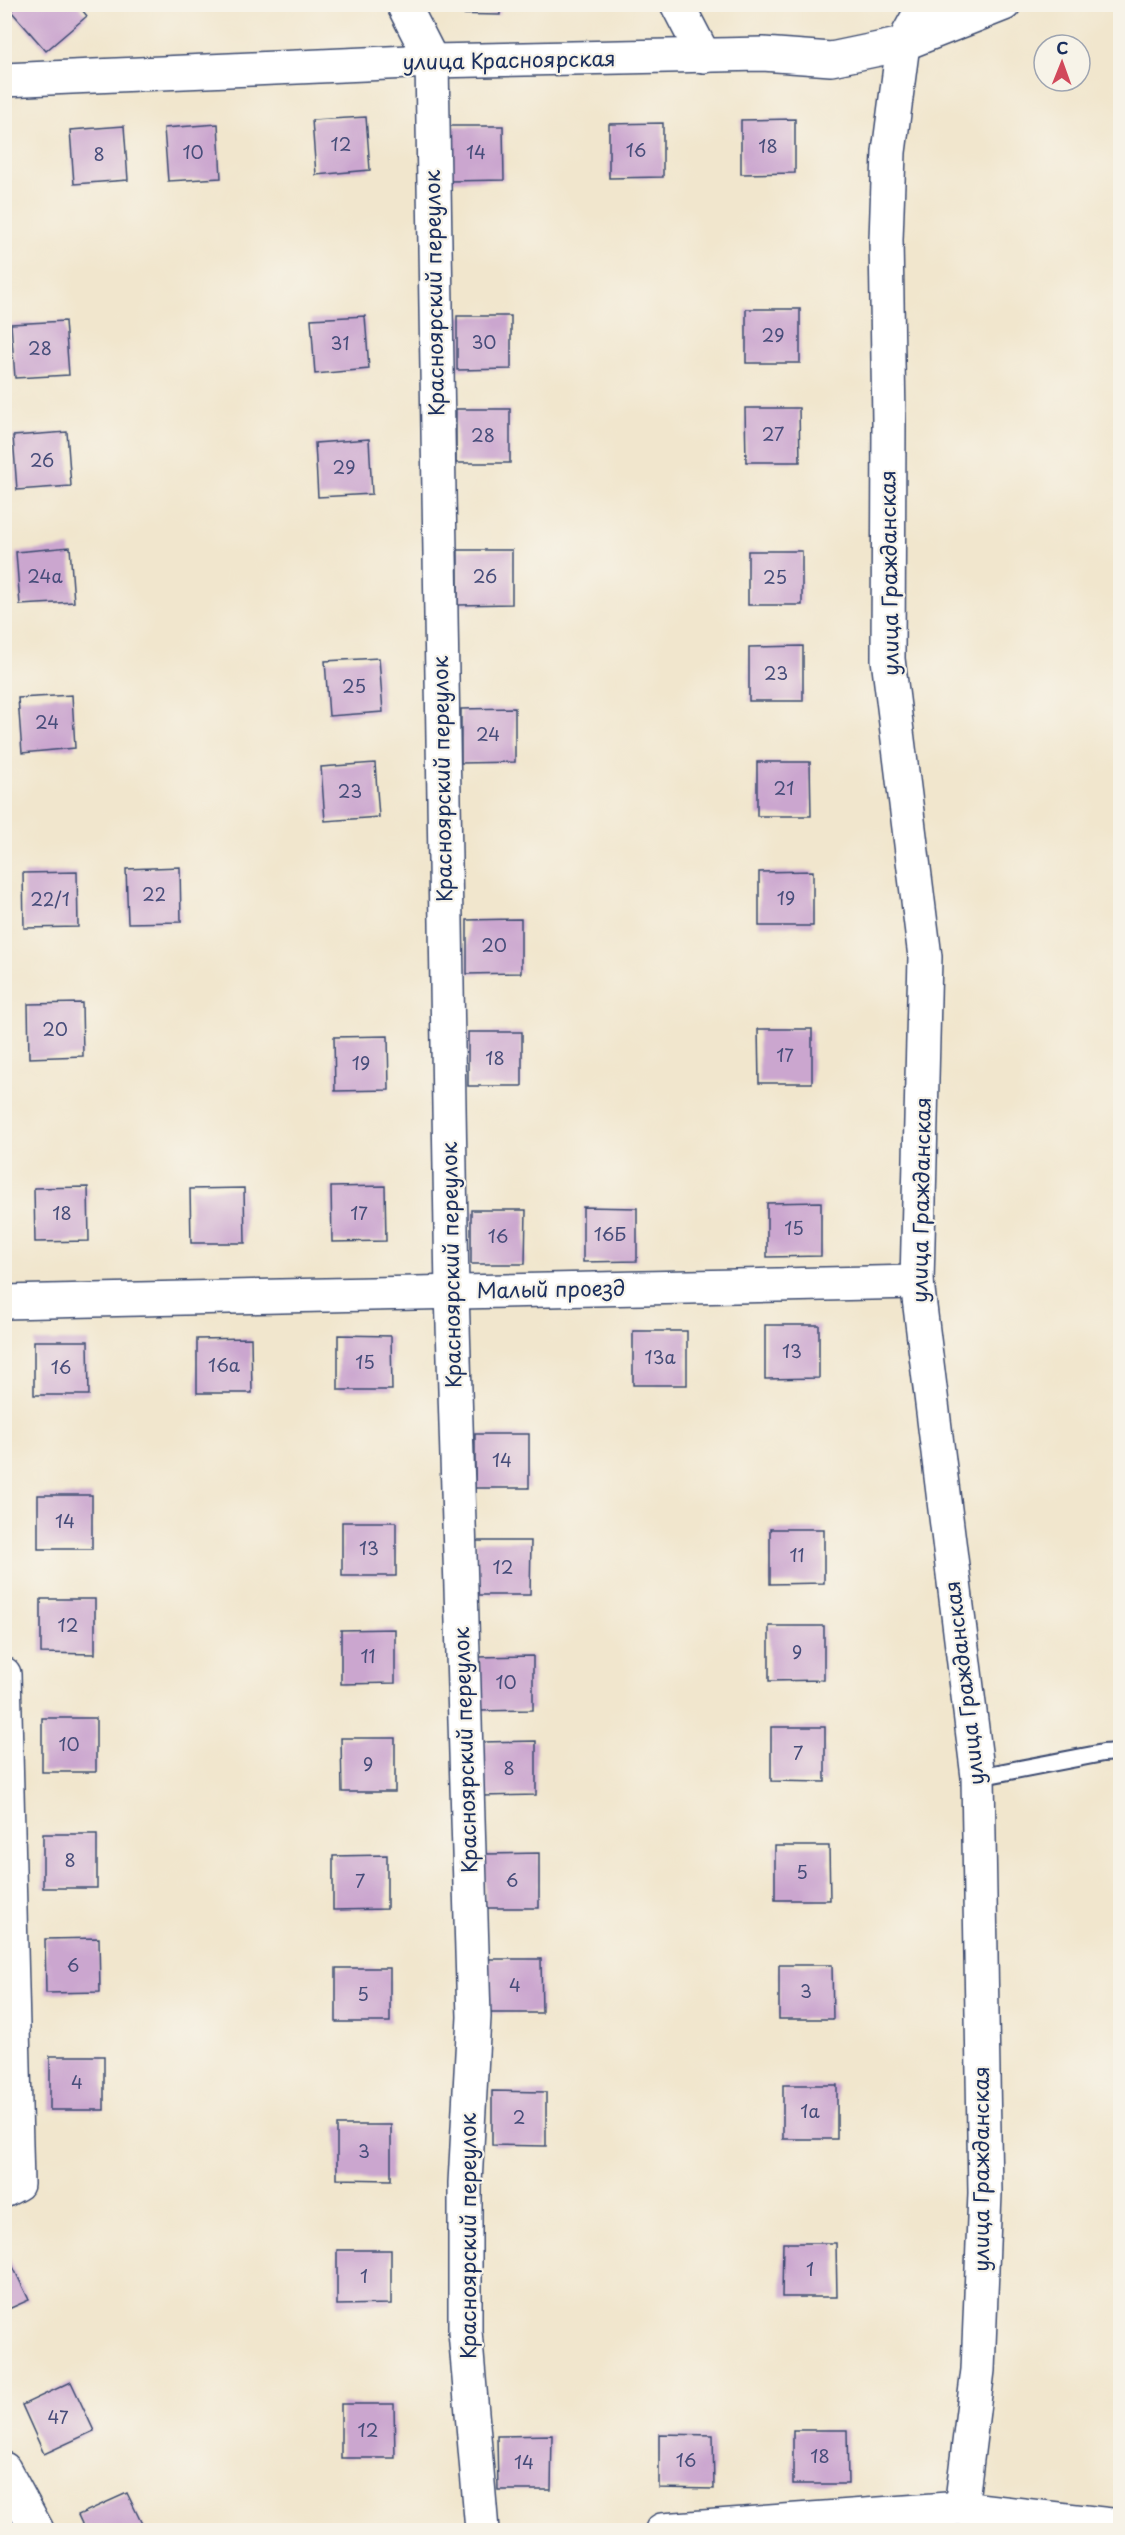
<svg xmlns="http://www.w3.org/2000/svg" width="1125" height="2535" viewBox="0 0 1125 2535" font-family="'Playpen Sans',sans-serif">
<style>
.building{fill:#cba6cf}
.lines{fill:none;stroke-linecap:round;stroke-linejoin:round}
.lane-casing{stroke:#3b4a6f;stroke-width:20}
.street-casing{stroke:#3b4a6f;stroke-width:36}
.lane{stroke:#fff;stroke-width:16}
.street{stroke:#fff;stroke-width:33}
.labels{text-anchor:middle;stroke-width:4.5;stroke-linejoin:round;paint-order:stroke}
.number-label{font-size:18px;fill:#474d7a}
.street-label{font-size:21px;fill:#1b2f5e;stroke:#f7f3e8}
</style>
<rect width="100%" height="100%" fill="#f7f3e8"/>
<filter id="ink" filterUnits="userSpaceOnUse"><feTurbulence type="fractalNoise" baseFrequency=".0167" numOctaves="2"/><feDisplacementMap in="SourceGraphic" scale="12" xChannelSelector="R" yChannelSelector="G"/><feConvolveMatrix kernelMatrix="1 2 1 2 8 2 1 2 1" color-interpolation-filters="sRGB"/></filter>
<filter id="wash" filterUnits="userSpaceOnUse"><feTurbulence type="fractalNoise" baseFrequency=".008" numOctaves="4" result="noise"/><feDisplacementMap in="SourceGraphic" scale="24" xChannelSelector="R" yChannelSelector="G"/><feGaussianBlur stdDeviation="1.35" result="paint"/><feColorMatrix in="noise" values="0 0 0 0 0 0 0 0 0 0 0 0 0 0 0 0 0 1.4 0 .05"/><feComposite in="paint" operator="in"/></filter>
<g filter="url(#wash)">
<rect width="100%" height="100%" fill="#f1e6cd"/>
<g id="blocks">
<g class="building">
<path d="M18,4H77L87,16L46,51L11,11Z"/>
<path d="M446,4H500V15L445,14Z"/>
<path d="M366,117L370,170L316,175L312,120Z"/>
<path d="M795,119V173L741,174V120Z"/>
<path d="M663,123V177L609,178V124Z"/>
<path d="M218,124L221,178L168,181L164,128Z"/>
<path d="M124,126L128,180L74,184L70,130Z"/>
<path d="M450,126H503L504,180L449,181Z"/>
<rect x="746" y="309" width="54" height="54"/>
<path d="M365,316L369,369L315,374L311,319Z"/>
<path d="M457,316H511V369L457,370Z"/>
<path d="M65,321L69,375L15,378L11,324Z"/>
<path d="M745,408H799L800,462H746Z"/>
<rect x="456" y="409" width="54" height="54"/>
<path d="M67,432L71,486L17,490L13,436Z"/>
<path d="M369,439L372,494L318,497L315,443Z"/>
<path d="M70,547L74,602L20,605L16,552Z"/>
<path d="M458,550H512V604L458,605Z"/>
<rect x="748" y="551" width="54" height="54"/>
<path d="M803,646V701H749V647Z"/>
<path d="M379,658L383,712L329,716L325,661Z"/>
<path d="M72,695L75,748L22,753L18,698Z"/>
<path d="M515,708V762L461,763V709Z"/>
<path d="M757,762H810L811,816H757Z"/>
<path d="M375,763L379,817L325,821L321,767Z"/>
<path d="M180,867L181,922L128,923L126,869Z"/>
<path d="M813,871V926H759V872Z"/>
<path d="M77,872L78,927L24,928L23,873Z"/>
<path d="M521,919V973L467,974V920Z"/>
<path d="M82,1003L83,1056L29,1058L28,1004Z"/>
<path d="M758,1029H812V1083H759Z"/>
<rect x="468" y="1032" width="54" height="54"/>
<path d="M388,1036L389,1090L335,1091L334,1037Z"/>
<path d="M385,1186L386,1241L332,1242L331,1187Z"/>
<path d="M88,1187L89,1241L35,1242L34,1188Z"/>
<path d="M244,1188L245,1243H191L190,1189Z"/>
<path d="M821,1202V1256L767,1257V1203Z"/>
<path d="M583,1207L637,1208V1261L583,1262Z"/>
<path d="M471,1210H526L525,1264H471Z"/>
<path d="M765,1325H819V1378L765,1379Z"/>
<rect x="633" y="1331" width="54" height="54"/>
<path d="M338,1335L391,1336L392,1390H338Z"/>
<path d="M251,1338L252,1393H197V1339Z"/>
<path d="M34,1341H88L89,1395H34Z"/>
<rect x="475" y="1434" width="54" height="54"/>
<rect x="38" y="1495" width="54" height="54"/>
<rect x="342" y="1522" width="54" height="54"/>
<path d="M770,1529H824V1583L770,1584Z"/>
<path d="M476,1541H531L530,1595H477Z"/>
<path d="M41,1599H95V1654L41,1653Z"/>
<path d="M769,1626H824V1680L769,1681Z"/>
<path d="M395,1629V1683L341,1684V1630Z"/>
<path d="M533,1656V1710L479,1711V1657Z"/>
<rect x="42" y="1718" width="54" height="54"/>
<path d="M771,1727H825V1782L771,1781Z"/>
<path d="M341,1738H395V1792H342Z"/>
<path d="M536,1741V1795L482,1796V1742Z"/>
<rect x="43" y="1834" width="54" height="54"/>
<path d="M775,1846H829L830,1900H775Z"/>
<path d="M539,1853V1908H485V1854Z"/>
<path d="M387,1855V1909L333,1910V1856Z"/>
<path d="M99,1938L100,1992L46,1993L45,1939Z"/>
<path d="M488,1959H541L542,2013H488Z"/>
<path d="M779,1965H832L833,2019H779Z"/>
<rect x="336" y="1968" width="54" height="54"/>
<rect x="50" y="2056" width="54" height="54"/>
<rect x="783" y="2085" width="54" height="54"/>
<path d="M492,2091L546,2092V2146L492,2145Z"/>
<path d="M337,2125H391V2180L337,2179Z"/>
<path d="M783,2243H836L837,2297H782Z"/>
<path d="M4,2248L29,2300L4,2311Z"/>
<path d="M337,2250H391V2304L337,2305Z"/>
<path d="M71,2382L94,2431L44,2454L22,2405Z"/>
<path d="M341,2404H394L395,2458H341Z"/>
<path d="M793,2430H847L848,2484H793Z"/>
<path d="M659,2434L713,2435L714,2489L659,2488Z"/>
<path d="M552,2435L551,2490H498L497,2436Z"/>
<path d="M127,2493L145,2530H85L78,2515Z"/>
</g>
</g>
</g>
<g filter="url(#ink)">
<use href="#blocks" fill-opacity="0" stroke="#3b4a6f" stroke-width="1.5"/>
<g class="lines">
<defs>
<path id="lane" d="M978,1777L1103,1753L1120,1752"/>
<g id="street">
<path d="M403,4L432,61L452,1292L474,2017L465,2183V2331L482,2530"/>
<path d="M677,4L704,56"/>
<path d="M925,4L903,44L889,152L886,240L889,421L888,659L925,957L917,1282L978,1777L985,2193L978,2370L961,2508"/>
<path d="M4,80L432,61L763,54L831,59L903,44L1004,4"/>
<path d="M4,1302L917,1282"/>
<path d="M4,1674L17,2184L4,2191"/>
<path d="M4,2469L37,2530"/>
<path d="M662,2530L961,2508L1120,2526"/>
</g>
</defs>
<use href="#lane" class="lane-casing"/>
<use href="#street" class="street-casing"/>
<use href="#lane" class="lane"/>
<use href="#street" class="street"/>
</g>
</g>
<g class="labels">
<g class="number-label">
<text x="341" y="151">12</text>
<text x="768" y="153">18</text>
<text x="636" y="157">16</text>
<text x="193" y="159">10</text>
<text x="476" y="159">14</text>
<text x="99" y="161">8</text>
<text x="773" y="342">29</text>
<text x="484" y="349">30</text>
<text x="340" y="350">31</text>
<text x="40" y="355">28</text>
<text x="773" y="441">27</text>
<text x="483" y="442">28</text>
<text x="42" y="467">26</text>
<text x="344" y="474">29</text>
<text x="45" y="583">24а</text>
<text x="485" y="583">26</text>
<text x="775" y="584">25</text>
<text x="776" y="680">23</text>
<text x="354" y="693">25</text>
<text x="47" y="729">24</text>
<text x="488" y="741">24</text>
<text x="784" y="795">21</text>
<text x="350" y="798">23</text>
<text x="154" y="901">22</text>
<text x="786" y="905">19</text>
<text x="50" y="906">22/1</text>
<text x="494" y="952">20</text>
<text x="55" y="1036">20</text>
<text x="785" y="1062">17</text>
<text x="495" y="1065">18</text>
<text x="361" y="1070">19</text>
<text x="62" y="1220">18</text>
<text x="359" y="1220">17</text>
<text x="794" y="1235">15</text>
<text x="610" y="1241">16Б</text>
<text x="498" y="1243">16</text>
<text x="792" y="1358">13</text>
<text x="660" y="1364">13а</text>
<text x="365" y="1369">15</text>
<text x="224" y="1372">16а</text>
<text x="61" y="1374">16</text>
<text x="502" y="1467">14</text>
<text x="65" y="1528">14</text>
<text x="369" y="1555">13</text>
<text x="797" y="1562">11</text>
<text x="503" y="1574">12</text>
<text x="68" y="1632">12</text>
<text x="797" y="1659">9</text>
<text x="368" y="1663">11</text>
<text x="506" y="1689">10</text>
<text x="69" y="1751">10</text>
<text x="798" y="1760">7</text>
<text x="368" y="1771">9</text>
<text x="509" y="1775">8</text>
<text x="70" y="1867">8</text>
<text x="802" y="1879">5</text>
<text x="512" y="1887">6</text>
<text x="360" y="1888">7</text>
<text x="73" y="1972">6</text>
<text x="515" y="1992">4</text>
<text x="806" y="1998">3</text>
<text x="363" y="2001">5</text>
<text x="77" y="2089">4</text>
<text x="810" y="2118">1а</text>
<text x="519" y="2124">2</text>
<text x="364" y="2158">3</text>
<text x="810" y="2276">1</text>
<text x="364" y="2283">1</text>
<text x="58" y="2424">47</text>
<text x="368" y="2437">12</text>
<text x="820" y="2463">18</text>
<text x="686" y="2467">16</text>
<text x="524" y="2469">14</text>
</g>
<g class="street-label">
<text transform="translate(509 61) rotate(-1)" y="7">улица Красноярская</text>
<text transform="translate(435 293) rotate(-91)" y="7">Красноярский переулок</text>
<text transform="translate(890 573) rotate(-91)" y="7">улица Гражданская</text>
<text transform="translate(443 779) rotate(-91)" y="7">Красноярский переулок</text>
<text transform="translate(922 1200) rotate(-89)" y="7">улица Гражданская</text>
<text transform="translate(452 1265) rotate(-91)" y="7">Красноярский переулок</text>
<text transform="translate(551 1290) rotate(-1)" y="7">Малый проезд</text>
<text transform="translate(965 1683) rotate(-97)" y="7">улица Гражданская</text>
<text transform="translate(466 1750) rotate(-92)" y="7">Красноярский переулок</text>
<text transform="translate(982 2169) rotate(-90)" y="7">улица Гражданская</text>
<text transform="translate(469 2236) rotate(-90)" y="7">Красноярский переулок</text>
</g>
</g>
<rect width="1125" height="2535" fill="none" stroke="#f7f3e8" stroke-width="24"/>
<g transform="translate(1062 63) rotate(1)"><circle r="28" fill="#f7f3e8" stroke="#9fa5b1" stroke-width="1.5"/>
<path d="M0-4.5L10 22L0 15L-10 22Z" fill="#d1495b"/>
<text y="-9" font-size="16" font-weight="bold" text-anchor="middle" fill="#1b2f5e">С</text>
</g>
</svg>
